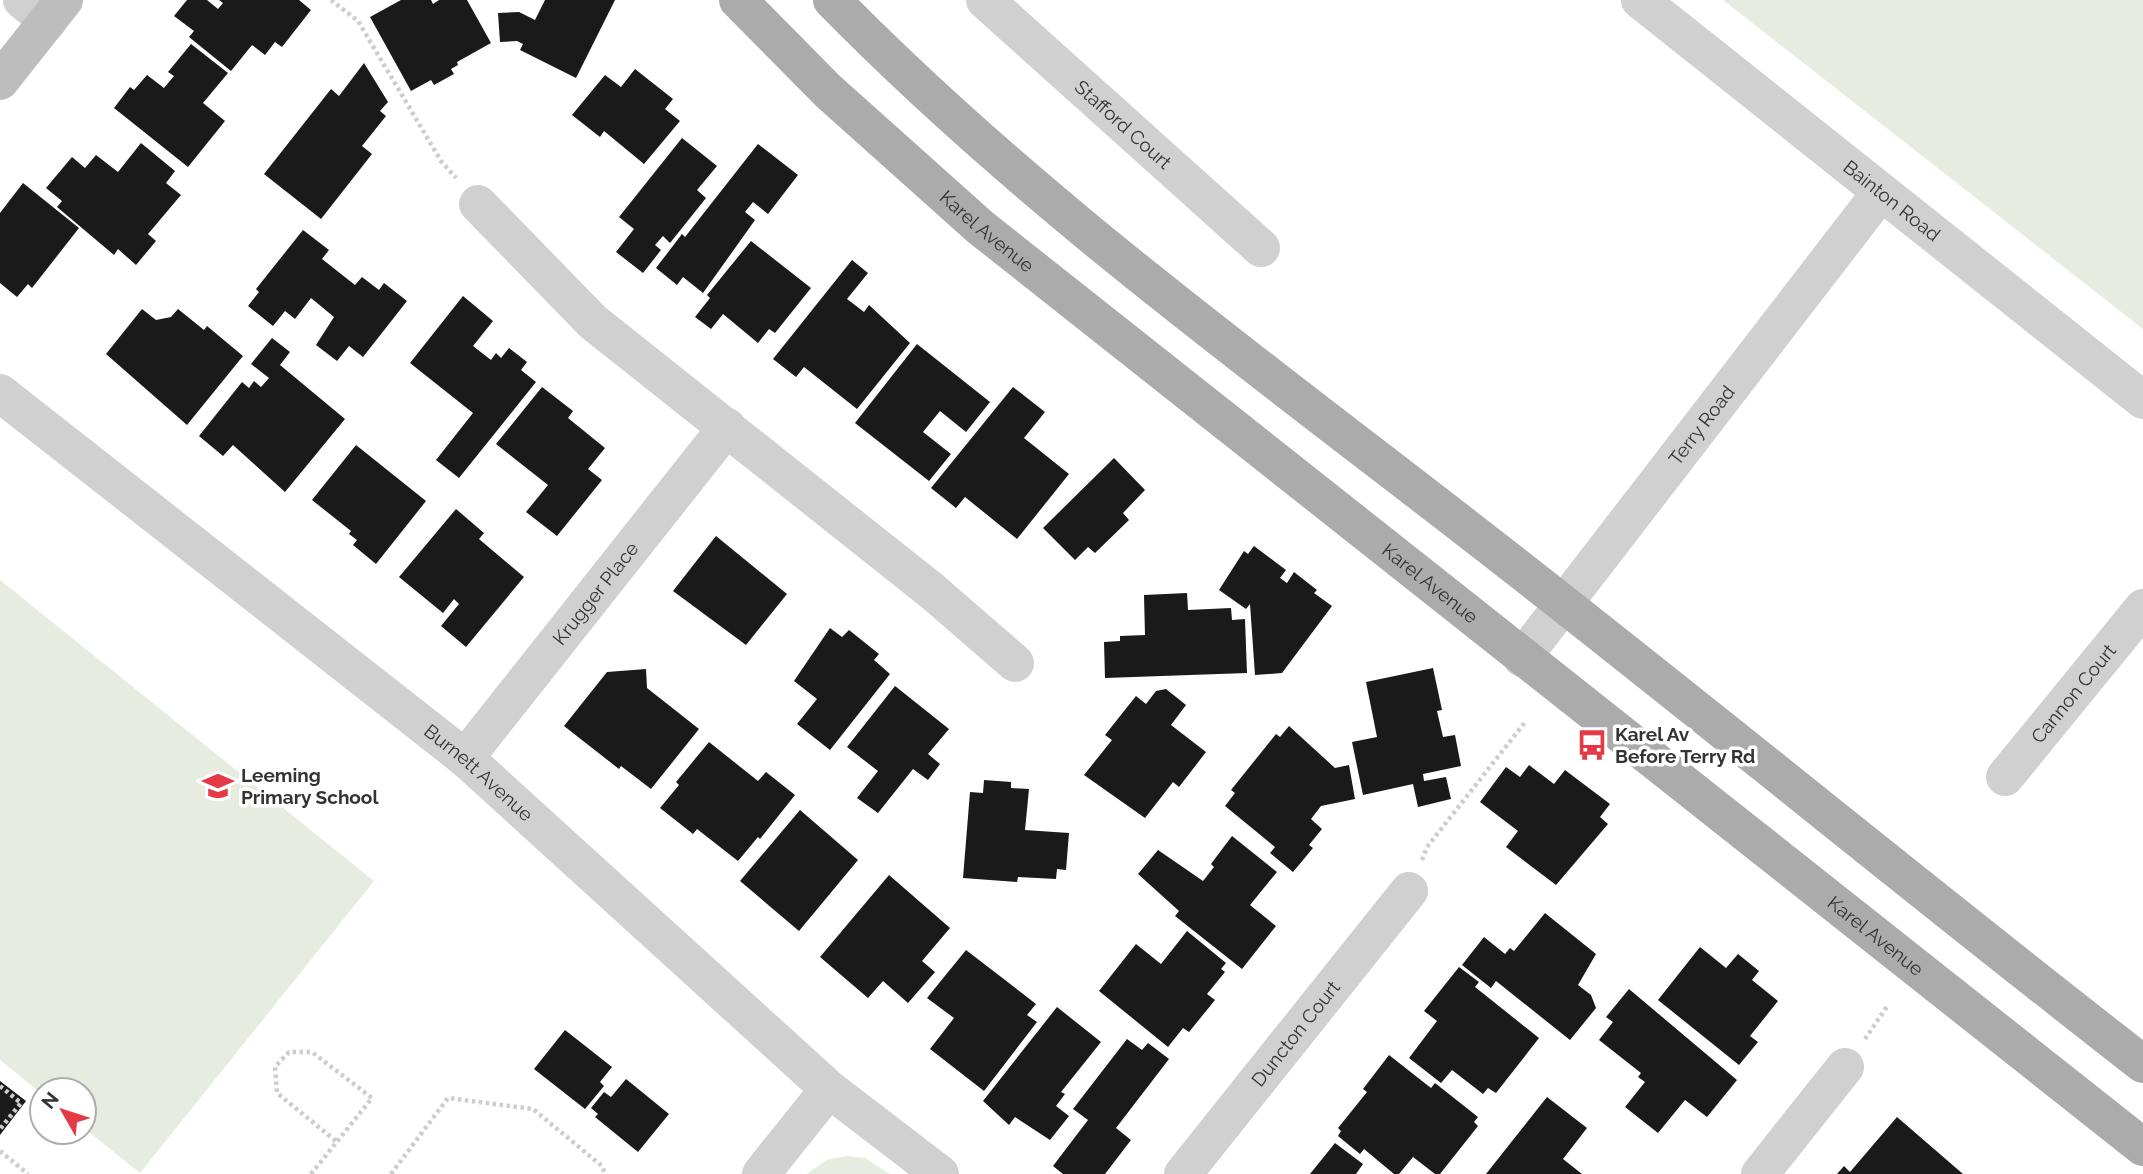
<svg xmlns="http://www.w3.org/2000/svg" width="2143" height="1174" viewBox="0 0 2143 1174" font-family="Raleway,sans-serif">
<style>
.green{fill:#e6ecdf}
.building{fill:#1a1a1a}
.lines{fill:none;stroke-linecap:round;stroke-linejoin:round}
.path{stroke:#cdcdcd;stroke-width:4.5;stroke-dasharray:3.5 3.5;stroke-linecap:butt}
.minor{stroke:#d0d0d0;stroke-width:38}
.secondary{stroke:#bdbdbd;stroke-width:38}
.primary{stroke:#ababab;stroke-width:38}
.labels{text-anchor:middle;stroke-width:7;stroke-linejoin:round;paint-order:stroke}
.street-label{font-size:19px;fill:#333;stroke:#fff}
.poi-label{font-size:19px;font-weight:bold;fill:#333;stroke:#fff;text-anchor:start}
</style>
<rect width="100%" height="100%" fill="#fff"/>
<g class="green">
<path d="M1723,0H2143V329Z"/>
<path d="M0,580L374,881L140,1173L84,1128V1090H42V1094L0,1060Z"/>
<path d="M847,1156L865,1158L890,1174H807L826,1160Z"/>
</g>
<g class="building">
<path d="M187,0H207L218,9L223,3L219,0H299L311,10L282,47L275,42L265,55L252,45L231,71L189,37L194,31L174,16Z"/>
<path d="M401,0H431L433,4L439,0H467L491,43L457,62L458,65L451,69L454,74L434,85L431,80L411,91L370,17Z"/>
<path d="M545,0H615L576,78L520,50L523,44L517,41L500,42L498,13L519,12L535,20Z"/>
<path d="M191,44L228,73L203,103L225,121L188,167L114,108L130,87L134,90L147,75L164,88L174,76L168,72Z"/>
<path d="M364,63L388,102L380,111L386,116L362,146L372,154L321,219L264,174L331,89L339,96Z"/>
<path d="M635,69L673,99L665,109L680,121L644,164L604,131L600,137L572,115L605,75L621,87Z"/>
<path d="M682,138L717,166L697,190L706,198L670,243L663,236L655,245L661,250L643,273L616,252L634,229L619,217Z"/>
<path d="M141,143L175,171L166,183L181,195L148,234L156,241L136,265L118,249L114,255L57,207L62,201L46,188L72,157L85,168L96,155L118,172Z"/>
<path d="M758,144L798,175L768,214L753,202L745,212L755,220L703,293L683,277L677,285L656,268L682,234L685,237Z"/>
<path d="M23,183L79,228L32,288L28,284L17,297L0,283V213Z"/>
<path d="M303,230L329,250L322,259L355,285L362,277L379,290L384,283L407,301L363,357L349,346L337,361L316,345L334,317L311,298L295,319L285,311L273,326L248,306L259,292L256,289Z"/>
<path d="M751,241L811,288L775,333L769,329L758,343L723,314L711,329L695,317L710,298L707,295Z"/>
<path d="M852,260L868,273L847,299L864,312L869,305L910,343L857,409L804,367L796,377L773,359Z"/>
<path d="M463,296L493,321L473,346L491,360L496,353L501,358L509,348L527,362L521,370L536,382L459,478L436,460L473,413L410,363Z"/>
<path d="M142,309L156,320L171,317L178,309L204,330L207,326L243,356L187,425L106,354Z"/>
<path d="M272,338L290,352L280,365L345,419L285,492L233,445L223,456L199,436L242,382L249,388L254,381L261,387L269,378L251,364Z"/>
<path d="M917,344L990,402L966,432L940,411L923,432L951,454L929,481L855,423Z"/>
<path d="M542,387L573,411L568,418L605,448L588,469L602,480L557,536L526,512L548,485L496,444Z"/>
<path d="M1013,387L1045,412L1024,438L1069,474L1017,539L965,497L956,508L931,488Z"/>
<path d="M356,445L426,501L376,564L353,545L357,540L349,534L351,531L312,500Z"/>
<path d="M1114,458L1145,490L1123,513L1129,520L1095,553L1088,547L1075,560L1043,528Z"/>
<path d="M456,509L484,533L479,539L524,577L466,647L441,626L459,604L454,599L443,613L399,577Z"/>
<path d="M716,536L787,594L746,645L673,591Z"/>
<path d="M1254,546L1286,570L1280,578L1287,583L1294,572L1317,590L1314,593L1332,606L1282,673L1255,675L1250,604L1246,609L1219,590L1244,551L1248,554Z"/>
<path d="M1187,593L1188,610L1231,608L1232,620L1245,619L1247,673L1105,678L1104,642L1120,641V636L1145,635L1144,595Z"/>
<path d="M830,628L842,637L849,630L879,654L874,660L890,674L830,750L797,724L817,699L794,681Z"/>
<path d="M1433,668L1442,710L1437,711L1443,737L1455,735L1461,766L1423,774L1424,781L1446,777L1451,799L1418,807L1413,784L1363,795L1352,742L1377,737L1366,682Z"/>
<path d="M646,669L647,688L699,729L651,789L621,766L619,769L564,726L607,672Z"/>
<path d="M895,686L949,729L928,754L940,764L928,780L913,769L878,813L857,798L878,771L847,747Z"/>
<path d="M1166,689L1186,705L1171,725L1206,752L1179,787L1173,782L1145,818L1084,775L1112,740L1105,735L1136,696L1146,704L1156,691Z"/>
<path d="M1289,726L1335,768L1349,765L1355,799L1321,806L1311,819L1322,829L1309,845L1313,848L1293,872L1270,853L1275,847L1225,806L1235,793L1231,790L1276,734L1280,737Z"/>
<path d="M709,742L758,781L766,772L795,795L760,839L758,837L738,861L697,829L693,834L660,808L679,785L676,782Z"/>
<path d="M1529,765L1554,784L1565,770L1610,804L1600,817L1608,824L1556,885L1506,847L1518,831L1480,802L1506,767L1520,777Z"/>
<path d="M984,780L1011,782V788L1029,789L1025,830L1069,833L1066,870L1057,869L1056,879L1018,877L1017,882L963,878L970,792L983,793Z"/>
<path d="M800,810L858,860L799,931L740,881Z"/>
<path d="M1232,836L1277,872L1250,905L1276,926L1242,969L1175,916L1179,911L1138,874L1158,850L1203,881L1214,867L1211,864Z"/>
<path d="M889,875L950,928L922,961L935,972L908,1003L883,981L868,998L820,957Z"/>
<path d="M1545,913L1596,954L1578,985L1591,995L1596,1008L1570,1040L1496,981L1491,988L1462,965L1484,937L1505,954L1510,948L1514,951Z"/>
<path d="M1187,931L1226,963L1221,969L1225,972L1207,994L1215,1000L1189,1032L1183,1028L1168,1047L1099,991L1136,944L1161,964Z"/>
<path d="M1700,947L1726,968L1738,954L1759,971L1752,980L1778,1001L1750,1036L1758,1042L1739,1065L1658,1000Z"/>
<path d="M966,950L1036,1004L1027,1015L1037,1022L984,1091L930,1049L954,1018L927,998Z"/>
<path d="M1459,967L1479,982L1475,987L1539,1038L1496,1093L1488,1088L1483,1094L1452,1070L1441,1083L1409,1058L1437,1021L1424,1011Z"/>
<path d="M1629,989L1737,1080L1707,1117L1685,1100L1658,1133L1625,1107L1645,1082L1638,1077L1641,1073L1599,1040L1613,1022L1606,1017Z"/>
<path d="M1057,1007L1101,1042L1061,1092L1065,1094L1056,1106L1069,1116L1050,1140L1015,1117L1009,1125L983,1101Z"/>
<path d="M565,1030L612,1067L600,1082L604,1086L585,1109L534,1069Z"/>
<path d="M1127,1039L1142,1050L1148,1043L1169,1059L1116,1128L1131,1140L1105,1174H1063L1053,1166L1088,1120L1073,1109Z"/>
<path d="M1389,1055L1431,1088L1435,1083L1478,1117L1474,1122L1478,1126L1440,1174H1435L1413,1157L1399,1174H1394L1364,1149L1360,1154L1338,1136L1341,1131L1338,1128L1367,1092L1363,1089Z"/>
<path d="M626,1079L669,1114L638,1152L595,1117L598,1114L591,1108L604,1092L611,1097Z"/>
<path d="M0,1081L26,1101L0,1135Z"/>
<path d="M1547,1097L1587,1128L1563,1159L1582,1174H1486Z"/>
<path d="M1897,1117L1963,1174H1837L1844,1166L1850,1172Z"/>
<path d="M1335,1143L1363,1164L1356,1174H1310Z"/>
</g>
<g class="lines">
<g class="path">
<path d="M331,0L358,21L441,161L456,178"/>
<path d="M1422,860L1427,847L1526,721"/>
<path d="M1865,1039L1888,1005"/>
<path d="M0,1086L21,1103L0,1129"/>
<path d="M0,1151L28,1174"/>
<path d="M311,1174L372,1098L312,1052H289L275,1067L277,1093L337,1142"/>
<path d="M391,1174L448,1098L533,1109L602,1166L605,1174"/>
</g>
<g class="minor">
<path d="M22,0L48,21"/>
<path id="s1" d="M985,0L1261,248"/>
<path id="s2" d="M1640,0L2143,400"/>
<path d="M478,204L593,322L932,591L1015,663"/>
<path id="s3" d="M0,393L465,758L829,1089L940,1174"/>
<path id="s4" d="M1522,658L1881,192"/>
<path id="s5" d="M465,758L727,427"/>
<path id="s6" d="M2005,777L2143,608"/>
<path d="M761,1174L829,1089"/>
<path id="s7" d="M1183,1174L1409,891"/>
<path d="M1760,1174L1845,1067"/>
</g>
<path class="secondary" d="M0,81L64,0"/>
<g class="primary">
<path id="s8" d="M738,0L828,91L980,227L2143,1147"/>
<path d="M832,0C1028,200 1258,366 1478,537C1701,710 1919,890 2143,1064"/>
</g>
</g>
<defs>
<symbol id="bus-bare" viewBox="-9 -9 18 18"><path d="M-5-6H5V4H4V6H2V4H-2V6H-4V4H-5ZM-3.5-4V0h7V-4ZM-3.5 1.2v1.5H-2V1.2ZM2 1.2v1.5H3.5V1.2Z" fill="#e63946" stroke="#fff" stroke-width="2.5" paint-order="stroke"/></symbol>
<symbol id="school-bare" viewBox="-9 -9 18 18"><path d="M0-5L7-2L0 1L-7-2ZM-4 1L0 2.5L4 1V4Q0 6-4 4Z" fill="#e63946" stroke="#fff" stroke-width="2.5" paint-order="stroke"/></symbol>
</defs>
<g fill-rule="evenodd">
<use href="#bus-bare" x="1570" y="723" width="44" height="44"/>
<use href="#school-bare" x="196" y="764" width="44" height="44"/>
</g>
<g class="labels">
<g class="street-label">
<text dy="7" stroke="none"><textPath href="#s1" startOffset="186">Stafford Court</textPath></text>
<text dy="7" stroke="none"><textPath href="#s2" startOffset="322">Bainton Road</textPath></text>
<text dy="7" stroke="none"><textPath href="#s8" startOffset="340">Karel Avenue</textPath></text>
<text dy="7" stroke="none"><textPath href="#s4" startOffset="294">Terry Road</textPath></text>
<text dy="7" stroke="none"><textPath href="#s8" startOffset="906">Karel Avenue</textPath></text>
<text dy="7" stroke="none"><textPath href="#s5" startOffset="210">Krugger Place</textPath></text>
<text dy="7" stroke="none"><textPath href="#s6" startOffset="108">Cannon Court</textPath></text>
<text dy="7" stroke="none"><textPath href="#s3" startOffset="611">Burnett Avenue</textPath></text>
<text dy="7" stroke="none"><textPath href="#s8" startOffset="1474">Karel Avenue</textPath></text>
<text dy="7" stroke="none"><textPath href="#s7" startOffset="180">Duncton Court</textPath></text>
</g>
<g class="poi-label">
<text x="1615" y="741">Karel Av<tspan x="1615" dy="22">Before Terry Rd</tspan></text>
<text x="241" y="782">Leeming<tspan x="241" dy="22">Primary School</tspan></text>
</g>
</g>
<g transform="translate(63 1111) rotate(309)"><circle r="33" fill="#ffffff" stroke="#adadad" stroke-width="2"/>
<path d="M0-5L12 26L0 18L-12 26Z" fill="#e63946"/>
<text y="-10" font-size="19" font-weight="bold" text-anchor="middle" fill="#333333">N</text>
</g>
</svg>
